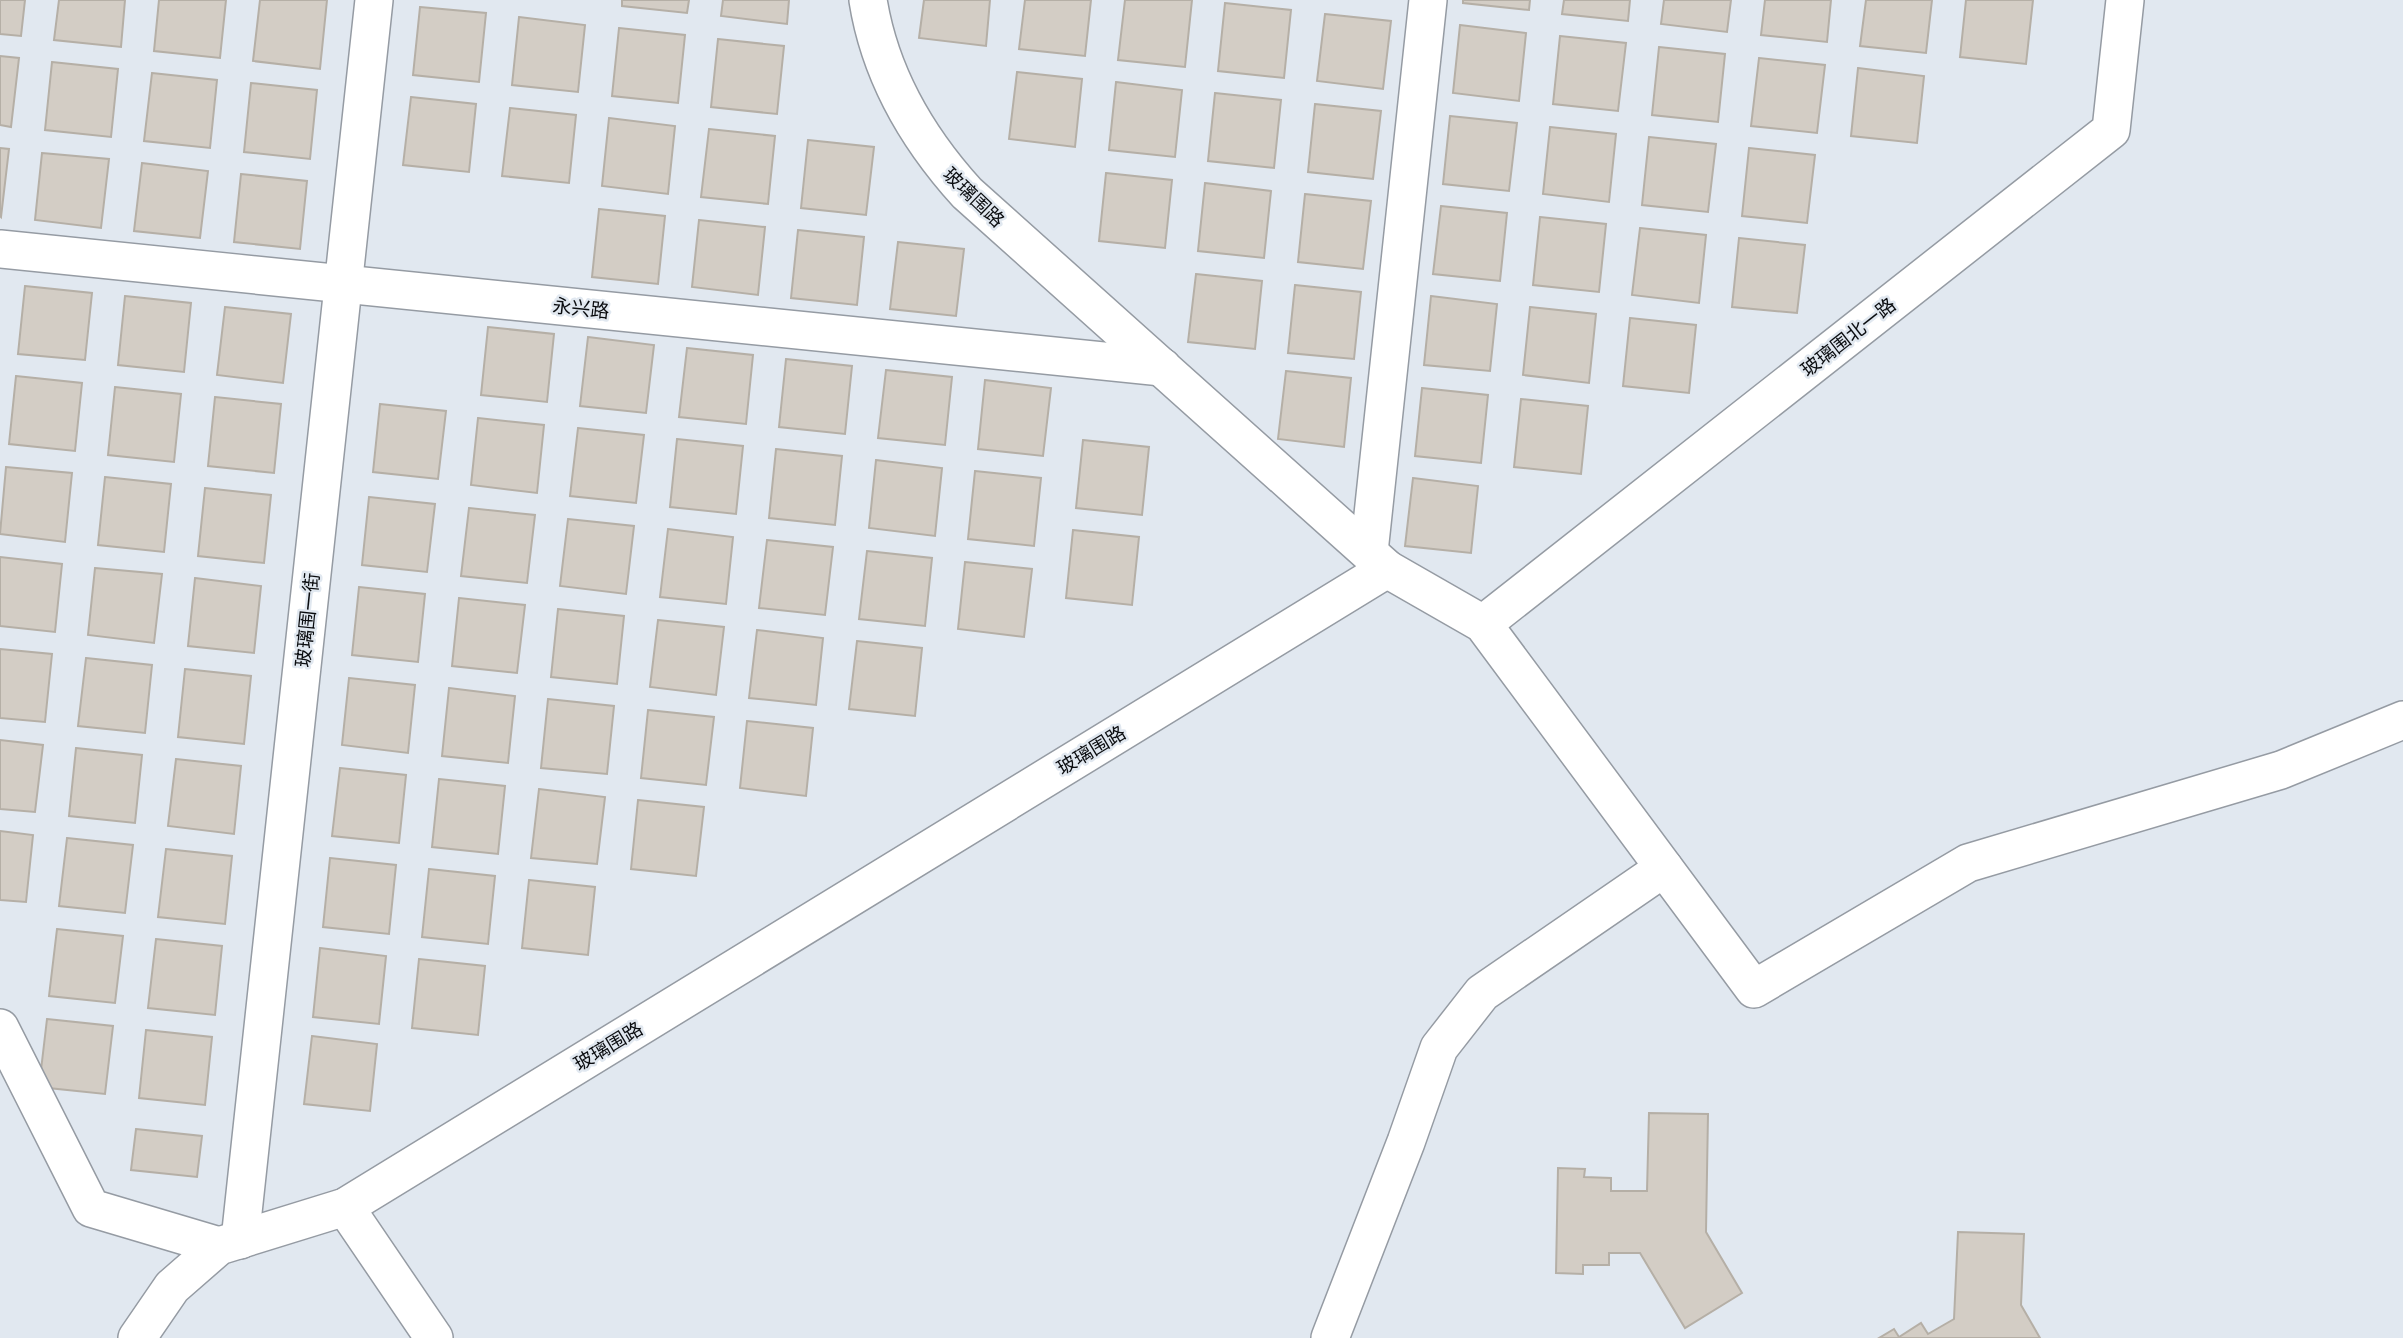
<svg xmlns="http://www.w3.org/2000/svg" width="2403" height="1338" viewBox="0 0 2403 1338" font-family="Manrope,'Noto Sans SC',sans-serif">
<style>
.building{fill:#d3cdc5;stroke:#b5afa6;stroke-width:2}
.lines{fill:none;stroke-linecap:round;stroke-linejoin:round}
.minor-casing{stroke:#959ba3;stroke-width:40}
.minor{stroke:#fff;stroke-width:37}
.labels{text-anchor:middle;stroke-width:5;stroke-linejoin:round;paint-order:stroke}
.street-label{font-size:19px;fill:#0a0c0f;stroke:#e1e8f0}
</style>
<rect width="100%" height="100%" fill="#e1e8f0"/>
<g class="building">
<path d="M0,0H25L21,36L0,34Z"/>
<path d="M59,0H125L121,47L54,40Z"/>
<path d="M159,0H226L220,58L154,51Z"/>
<path d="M260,0H327L320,69L253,61Z"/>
<path d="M622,0H689L687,13L622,6Z"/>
<path d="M723,0H789L787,24L721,16Z"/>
<path d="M924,0H990L986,46L919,38Z"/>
<path d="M1025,0H1091L1085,56L1019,49Z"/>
<path d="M1125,0H1192L1185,67L1118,60Z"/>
<path d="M1463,0H1530L1529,10L1463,3Z"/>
<path d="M1564,0H1630L1628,21L1562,14Z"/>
<path d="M1664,0H1731L1727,32L1661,24Z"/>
<path d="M1765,0H1831L1827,42L1761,35Z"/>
<path d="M1866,0H1932L1926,53L1860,46Z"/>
<path d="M1966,0H2033L2026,64L1960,57Z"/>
<path d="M1225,3L1291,10L1284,78L1218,71Z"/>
<path d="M420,7L486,13L479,82L413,75Z"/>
<path d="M1325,14L1391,21L1383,89L1317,81Z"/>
<path d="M519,17L585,25L578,92L512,85Z"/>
<path d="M1460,25L1526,33L1519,101L1453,93Z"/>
<path d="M619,28L685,35L678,103L612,96Z"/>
<path d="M1560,36L1626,43L1618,111L1553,104Z"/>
<path d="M718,39L784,46L777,114L711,107Z"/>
<path d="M1659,47L1725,54L1718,122L1652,115Z"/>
<path d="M0,56L19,58L11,127L0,125Z"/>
<path d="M1759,58L1825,65L1817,133L1751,126Z"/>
<path d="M52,62L118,69L111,137L45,130Z"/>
<path d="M1858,68L1924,76L1917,143L1851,136Z"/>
<path d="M1017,72L1082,79L1075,147L1009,139Z"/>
<path d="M152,73L217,80L210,148L144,141Z"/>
<path d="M1116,82L1182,90L1175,157L1109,150Z"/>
<path d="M251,83L317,90L310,159L244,152Z"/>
<path d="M1215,93L1281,100L1274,168L1208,161Z"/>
<path d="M411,97L476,104L469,172L403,165Z"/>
<path d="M1315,104L1381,111L1373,179L1308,172Z"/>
<path d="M510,108L576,115L569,183L502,176Z"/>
<path d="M1450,116L1517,123L1509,191L1443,184Z"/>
<path d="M609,118L675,126L668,194L602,186Z"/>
<path d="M1550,127L1616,134L1609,202L1543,194Z"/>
<path d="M709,129L775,136L768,204L701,197Z"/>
<path d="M1649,137L1716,144L1708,212L1642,205Z"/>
<path d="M808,140L874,147L866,215L801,208Z"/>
<path d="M0,148L9,149L1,217L0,216Z"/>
<path d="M1749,148L1815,155L1807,223L1742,216Z"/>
<path d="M42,153L109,159L101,228L35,220Z"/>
<path d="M142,163L208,171L200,238L134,231Z"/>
<path d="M1106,173L1172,180L1165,248L1099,241Z"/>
<path d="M241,174L307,181L300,249L234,242Z"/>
<path d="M1205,183L1271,191L1264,258L1198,251Z"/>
<path d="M1305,194L1371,201L1363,269L1298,262Z"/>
<path d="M1441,206L1507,213L1500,281L1433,274Z"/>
<path d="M599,209L665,216L658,284L592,277Z"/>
<path d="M1540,217L1606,224L1599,292L1533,285Z"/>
<path d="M699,220L765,227L758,295L692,287Z"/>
<path d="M1640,228L1706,235L1699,303L1632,295Z"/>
<path d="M798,230L864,237L857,305L791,298Z"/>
<path d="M1739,238L1805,245L1797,313L1732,307Z"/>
<path d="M898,242L964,249L956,316L890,309Z"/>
<path d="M1196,274L1262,281L1255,349L1188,342Z"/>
<path d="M1295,285L1361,292L1354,359L1288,353Z"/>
<path d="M25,286L92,293L85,360L18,354Z"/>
<path d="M125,296L191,303L184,372L118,365Z"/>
<path d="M1431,296L1497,304L1490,371L1424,365Z"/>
<path d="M225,307L291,314L283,383L217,375Z"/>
<path d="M1530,307L1596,314L1589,383L1523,375Z"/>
<path d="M1630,318L1696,325L1689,393L1623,386Z"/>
<path d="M488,327L554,334L547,402L481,395Z"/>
<path d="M588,337L654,345L646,413L580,406Z"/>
<path d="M687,348L753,355L746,424L679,417Z"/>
<path d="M786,359L852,366L845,434L779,427Z"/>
<path d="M886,370L952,377L945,445L878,438Z"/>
<path d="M1286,371L1351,378L1344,447L1278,439Z"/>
<path d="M16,376L82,383L75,451L9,444Z"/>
<path d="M985,380L1051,388L1043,456L978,449Z"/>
<path d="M115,387L181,394L174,462L108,455Z"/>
<path d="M1422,388L1488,395L1481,463L1415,456Z"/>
<path d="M215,397L281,404L274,473L208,466Z"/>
<path d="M1521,399L1588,406L1581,474L1514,467Z"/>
<path d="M380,404L446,411L438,479L373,472Z"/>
<path d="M478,418L544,425L537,493L471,485Z"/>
<path d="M578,428L644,435L636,503L570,496Z"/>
<path d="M677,439L743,446L736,514L670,507Z"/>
<path d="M1083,440L1149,447L1142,515L1076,508Z"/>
<path d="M776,449L842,456L835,525L769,518Z"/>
<path d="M876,460L942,468L935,536L869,528Z"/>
<path d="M6,467L72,473L65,542L0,534Z"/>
<path d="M975,471L1041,478L1034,546L968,539Z"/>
<path d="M105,477L171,484L164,552L98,545Z"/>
<path d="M1413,478L1478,486L1471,553L1405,546Z"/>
<path d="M205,488L271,495L264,563L198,556Z"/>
<path d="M369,497L435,504L427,572L362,565Z"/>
<path d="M469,508L535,515L527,583L461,576Z"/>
<path d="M568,519L634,526L626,594L560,586Z"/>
<path d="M668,529L733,537L726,604L660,597Z"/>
<path d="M1073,530L1139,537L1132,605L1066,598Z"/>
<path d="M767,540L833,547L825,615L759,608Z"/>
<path d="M867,551L932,558L925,626L859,619Z"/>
<path d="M0,557L62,564L55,632L0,626Z"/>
<path d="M965,562L1032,569L1024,637L958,629Z"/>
<path d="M95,568L162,574L154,643L88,635Z"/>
<path d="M195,578L261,586L254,653L188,646Z"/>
<path d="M359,587L425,594L418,662L352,655Z"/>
<path d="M459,598L525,605L517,673L452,666Z"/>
<path d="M558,609L624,616L617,684L551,677Z"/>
<path d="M658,620L724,627L716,695L650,687Z"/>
<path d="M757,630L823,638L816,705L749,698Z"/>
<path d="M857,641L922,648L915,716L849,709Z"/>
<path d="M0,649L52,654L45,722L0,718Z"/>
<path d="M86,658L152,665L145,733L78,726Z"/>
<path d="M185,669L251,676L244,744L178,737Z"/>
<path d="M349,678L415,685L408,753L342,745Z"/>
<path d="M449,688L515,696L508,763L442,756Z"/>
<path d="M548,699L614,706L607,774L541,768Z"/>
<path d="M648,710L714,717L706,785L641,778Z"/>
<path d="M747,721L813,728L806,796L740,788Z"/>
<path d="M0,740L43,745L35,812L0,809Z"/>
<path d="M76,748L142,755L135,823L69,816Z"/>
<path d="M176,759L241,766L234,834L168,826Z"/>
<path d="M340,768L406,775L399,843L332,836Z"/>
<path d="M439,779L505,786L498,854L432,847Z"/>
<path d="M539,789L605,797L597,864L531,858Z"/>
<path d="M638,800L704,807L696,876L631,869Z"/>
<path d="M0,831L33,835L26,902L0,900Z"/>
<path d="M67,838L133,845L125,913L59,906Z"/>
<path d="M166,849L232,856L225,924L158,917Z"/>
<path d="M330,858L396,865L389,934L323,927Z"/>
<path d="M429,869L495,876L488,944L422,937Z"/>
<path d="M529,880L595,887L588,955L522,948Z"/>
<path d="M57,929L123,936L115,1003L49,996Z"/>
<path d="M156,939L222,946L215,1015L148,1008Z"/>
<path d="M320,948L386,956L379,1024L313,1017Z"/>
<path d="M419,959L485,966L478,1035L412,1028Z"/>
<path d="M47,1019L113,1026L105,1094L39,1087Z"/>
<path d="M146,1030L212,1037L205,1105L139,1098Z"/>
<path d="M312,1036L377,1044L370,1111L304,1104Z"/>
<path d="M1649,1113L1708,1114L1706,1232L1742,1293L1685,1328L1640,1253H1609V1265H1583V1274L1556,1273L1558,1168L1585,1169L1584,1177L1611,1178V1191H1647Z"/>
<path d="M136,1129L202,1136L197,1177L131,1170Z"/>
<path d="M1958,1232L2024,1234L2021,1305L2040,1338H1879L1894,1329L1899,1337L1921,1323L1928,1334L1954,1319Z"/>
</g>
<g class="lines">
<defs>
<g id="minor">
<path d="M0,249L1162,367"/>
<path d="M1369,552L1428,0"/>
<path d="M1387,569L1483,624L1754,989L1968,863L2281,770L2403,720"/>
<path d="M1483,624L2111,130L2125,0"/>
<path d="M0,1028L91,1208L219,1246"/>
<path d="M345,1207L434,1338"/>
<path d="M240,1240L374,0"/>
<path d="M137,1338L172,1287L219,1246L345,1207L1387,569L967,193C917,138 880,75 868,0"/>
<path d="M1330,1338L1406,1142L1439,1048L1482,993L1664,868"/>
</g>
</defs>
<use href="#minor" class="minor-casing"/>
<use href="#minor" class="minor"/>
</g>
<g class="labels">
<g class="street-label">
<text transform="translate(974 197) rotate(44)" y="7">玻璃围路</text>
<text transform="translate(581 308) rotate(6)" y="7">永兴路</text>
<text transform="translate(1848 337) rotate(-38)" y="7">玻璃围北一路</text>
<text transform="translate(307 620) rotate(-84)" y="7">玻璃围一街</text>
<text transform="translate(1091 750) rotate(-31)" y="7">玻璃围路</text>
<text transform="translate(608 1046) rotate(-31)" y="7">玻璃围路</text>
</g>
</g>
</svg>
